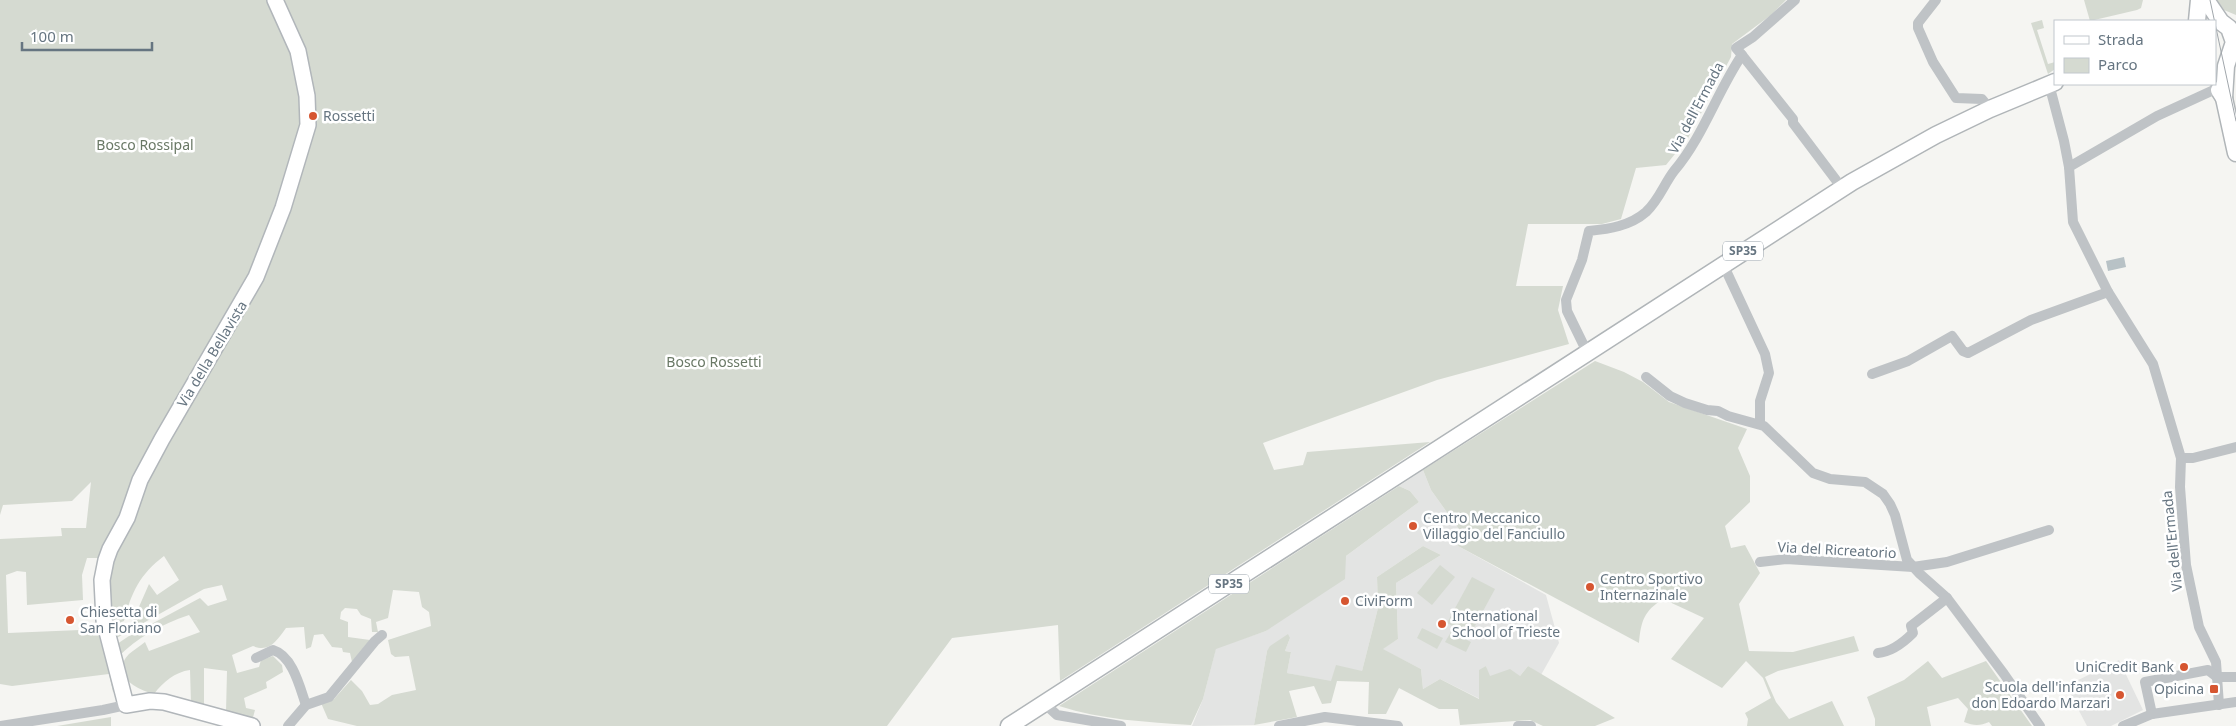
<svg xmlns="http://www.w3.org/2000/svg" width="2236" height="726" viewBox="0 0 2236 726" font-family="'Noto Sans',sans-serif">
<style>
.built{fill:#e3e4e3}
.green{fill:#d5dad1}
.water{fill:#b8c2c6}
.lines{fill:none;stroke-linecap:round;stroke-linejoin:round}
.secondary-casing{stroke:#b1b6ba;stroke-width:18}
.primary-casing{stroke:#b0b5b8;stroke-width:19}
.street{stroke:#bfc3c6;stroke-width:10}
.secondary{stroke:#fff;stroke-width:15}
.primary{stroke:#fff;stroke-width:16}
.tram{stroke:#a0a6ab;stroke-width:1}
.poi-dot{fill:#d65631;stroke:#fff;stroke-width:2}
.labels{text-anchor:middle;stroke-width:5;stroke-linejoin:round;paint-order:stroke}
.shield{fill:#fff;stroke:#949ea7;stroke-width:1}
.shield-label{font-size:12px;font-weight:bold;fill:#667581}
.street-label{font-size:14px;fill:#667581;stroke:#fff}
.poi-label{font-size:14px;fill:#667581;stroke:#fff;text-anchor:start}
.park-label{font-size:14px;fill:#697865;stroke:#fff}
</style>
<rect width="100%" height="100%" fill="#f5f5f2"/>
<g class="built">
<path d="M1423,470L1431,490L1461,532L1458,546L1546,595L1559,643L1541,675L1528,666L1520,676H1489L1486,666L1479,677L1480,699L1440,679L1423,689L1421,669L1382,649L1398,639L1396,583L1441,555L1423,546L1377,577L1378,608L1362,671L1331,682L1287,673L1291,652L1285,651L1290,638L1267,651L1254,725L1192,726L1203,699L1216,648L1266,631L1346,556L1419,502L1410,491L1399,486Z"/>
<path d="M2119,660L2143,710L2111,726H2087L2066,686Z"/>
</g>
<g class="green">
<path d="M0,0H269L299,73L303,129L255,272L130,493L102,558H87L82,575L83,600L27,605L26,572L17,571L6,575L8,633L80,630L100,625L118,689L113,692L109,674L12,686L0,684V539L62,536L61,528H86L91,482L72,501L3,505L0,515Z"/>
<path d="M279,0H1786L1771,15L1732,44L1731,57L1688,138L1666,165L1636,168L1621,219L1602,224H1528L1516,286H1563L1558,310L1569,344L1437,380L1263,443L1274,470L1303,465L1307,452L1430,442L1060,681L1058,625L952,638L887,726H357L328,719L321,703L334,699L351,680L362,691L370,705L378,704L392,695L416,690L409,656L395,657L391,654L388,640L431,626L429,612L422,607L419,592L393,590L388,618L376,622L378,632H372L371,619L361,615L357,609L345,608L341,612L340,619L348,622V637L370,640L352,662L350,653L343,652L342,648L332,647L323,634L314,635L311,647L306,649L304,627L286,628C277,640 270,653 253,646L232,655L237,673L259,667L261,660L273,656L282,665L283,672L266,682L267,688L244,698L246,708L255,710L252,721L226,712L227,671L204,668V707L191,704L190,670C175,672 163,682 154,694C137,690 109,675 129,654C134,650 140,646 145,642L149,651L200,632L189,615C160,625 138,637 117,658L114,646L129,636L200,598L208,606L227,600L222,585L204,589L113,640V634L131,625L149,584L157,595L179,580L164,556C140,574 131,593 124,621L108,627L110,554L154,465L264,279L312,129Z"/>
<path d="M2084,0H2143L2141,8L2137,10L2090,21Z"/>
<path d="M2217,0H2236V15L2224,10Z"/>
<path d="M2042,20L2044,28L2037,30L2048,64L2055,62V69L2048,74L2031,23Z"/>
<path d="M1595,361L1624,372L1643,382L1669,402L1747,429L1738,448L1750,476V502L1725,526L1731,548L1745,545L1760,573L1739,604L1749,651L1793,652L1854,636L1859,651L1778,671L1765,677L1776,702L1789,719L1832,701L1844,726H1747L1748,719L1745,713L1771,698L1763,678L1746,661L1722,688L1671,659L1704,618L1663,599C1644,611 1641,621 1639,643L1458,546L1461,532L1431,490L1423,470Z"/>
<path d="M1399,486L1410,491L1419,502L1346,556L1345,579L1266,631L1216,649L1203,699L1191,725C1147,722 1102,720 1059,706Z"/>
<path d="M1423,546L1441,555L1396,583L1398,639L1383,649L1421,669L1423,689L1440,679L1479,699V670L1486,666L1490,676L1510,669L1520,676L1528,666L1615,718L1595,726H1543L1530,720L1460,725L1458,709H1439L1399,688L1386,714H1368L1369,682L1337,681L1331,703L1322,704L1314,686L1289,691L1297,717L1254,725L1267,651L1270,646L1288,634L1290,638L1285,651L1291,652L1287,673L1331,681L1336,665L1362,671L1378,608L1377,577Z"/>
<path d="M1440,565L1455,577L1432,605L1417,593Z"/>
<path d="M1472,577L1495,589L1470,635L1447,623Z"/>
<path d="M1422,628L1443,638L1437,649L1417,638Z"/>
<path d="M1451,632L1471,642L1466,652L1445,642Z"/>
<path d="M1928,661L1942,678L1986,661L2032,726H1992L1989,722C1980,726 1974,726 1964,722L1968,709L1958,698L1927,707L1931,726H1875V719L1867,697L1904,680Z"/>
<path d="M111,717V726H57Z"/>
</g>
<path class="water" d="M2124,257L2126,267L2108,271L2106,261Z"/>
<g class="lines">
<defs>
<path id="secondary" d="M252,726L164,702L150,701L126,705L104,620L102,580L106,560L110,549L127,518L140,480L162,439L256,277L283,208L308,125L307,96L298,51L275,0"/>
<g id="primary">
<path d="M2206,0L2221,22L2229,28L2234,42L2226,66L2224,98"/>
<path d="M2197,21L2199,0"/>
<path d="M2219,90L2224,98L2236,153"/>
<path d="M1009,726L1852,182L1936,135L1990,109L2055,82"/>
</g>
</defs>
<use href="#secondary" class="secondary-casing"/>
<use href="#primary" class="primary-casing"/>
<g class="street">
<path d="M1936,0L1918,23V28L1933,62L1956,98L1982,99L1990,109"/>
<path d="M1742,55L1793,119V123L1842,188"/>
<path d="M2049,84L2064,141L2069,167L2073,222L2108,292L2153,364L2181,458H2193L2236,447"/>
<path d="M2069,167L2157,116L2218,88"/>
<path d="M1723,264L1765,354L1769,373L1760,401V424"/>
<path d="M1587,352L1567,311L1566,300L1582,260L1589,231C1609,229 1630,226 1646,212C1659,200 1664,184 1674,171C1703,137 1717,92 1742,55L1736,48L1753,37L1795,0"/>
<path d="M1872,374L1908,361L1952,336L1963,351L1968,353L2031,320L2108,292"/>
<path d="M1646,377L1670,396L1685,403L1707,410L1718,411L1728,416L1764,426L1813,473L1830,479L1865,482L1883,494L1890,504L1895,515L1907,560L1920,574L1947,598L2004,674L2040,726"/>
<path d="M2181,458L2180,487L2186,565L2199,627L2216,662L2219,705"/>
<path d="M1760,562L1786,559L1913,567L1947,562L2049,530"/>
<path d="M1878,653C1891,652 1904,642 1913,633L1911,626L1947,598"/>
<path d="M256,658L273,650C293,656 300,688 306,705"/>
<path d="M1044,703L1057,715L1121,726"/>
<path d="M2152,714L2145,682L2208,670L2217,677H2236"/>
<path d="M0,726L103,710L126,705"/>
<path d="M288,726L306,705L329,697L375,641L382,635"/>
<path d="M1279,726L1325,717L1398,726"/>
<path d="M1518,726H1531"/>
<path d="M2123,726L2152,714L2236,702"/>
</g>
<use href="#secondary" class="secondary"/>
<use href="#primary" class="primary"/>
<path class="tram" d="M2210,0L2236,121"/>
</g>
<g class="poi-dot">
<circle cx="313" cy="116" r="5"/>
<circle cx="1413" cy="526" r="5"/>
<circle cx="1590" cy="587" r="5"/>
<circle cx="1345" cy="601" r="5"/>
<circle cx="70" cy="620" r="5"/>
<circle cx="1442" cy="624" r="5"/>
<circle cx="2184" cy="667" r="5"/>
<rect x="2209" y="684" width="10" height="10" rx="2.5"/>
<circle cx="2120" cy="695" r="5"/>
</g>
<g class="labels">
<g class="shield">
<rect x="1723" y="241.5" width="40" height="19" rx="4"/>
<rect x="1209" y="574.5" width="40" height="19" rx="4"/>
</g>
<g class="shield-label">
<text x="1743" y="255">SP35</text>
<text x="1229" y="588">SP35</text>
</g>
<g class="street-label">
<text transform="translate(1696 108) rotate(-62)" y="5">Via dell'Ermada</text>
<text transform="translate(212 354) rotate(-59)" y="5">Via della Bellavista</text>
<text transform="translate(2172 541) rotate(-96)" y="5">Via dell'Ermada</text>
<text transform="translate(1837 550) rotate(3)" y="5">Via del Ricreatorio</text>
</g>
<g class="poi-label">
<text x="323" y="121">Rossetti</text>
<text x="1423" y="523">Centro Meccanico<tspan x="1423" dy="16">Villaggio del Fanciullo</tspan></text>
<text x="1600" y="584">Centro Sportivo<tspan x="1600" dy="16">Internazinale</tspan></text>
<text x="1355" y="606">CiviForm</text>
<text x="80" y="617">Chiesetta di<tspan x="80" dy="16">San Floriano</tspan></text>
<text x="1452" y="621">International<tspan x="1452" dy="16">School of Trieste</tspan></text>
<text x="2174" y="672" text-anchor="end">UniCredit Bank</text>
<text x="2110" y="692" text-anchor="end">Scuola dell'infanzia<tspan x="2110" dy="16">don Edoardo Marzari</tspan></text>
<text x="2204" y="694" text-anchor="end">Opicina</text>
</g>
<g class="park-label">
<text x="145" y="150">Bosco Rossipal</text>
<text x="714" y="367">Bosco Rossetti</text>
</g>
</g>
<rect x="2054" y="20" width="162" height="65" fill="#ffffff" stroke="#c2c8cd"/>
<rect x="2064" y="36" width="25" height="8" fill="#ffffff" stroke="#c2c8cd"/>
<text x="2098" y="45" font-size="15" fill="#667581">Strada</text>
<rect x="2064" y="58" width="25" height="15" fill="#d5dad1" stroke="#c2c8cd"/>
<text x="2098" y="70" font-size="15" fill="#667581">Parco</text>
<path d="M22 42v8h130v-8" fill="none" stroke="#667581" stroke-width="2.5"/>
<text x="30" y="42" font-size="15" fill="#667581" stroke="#ffffff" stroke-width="4" paint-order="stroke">100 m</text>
</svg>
